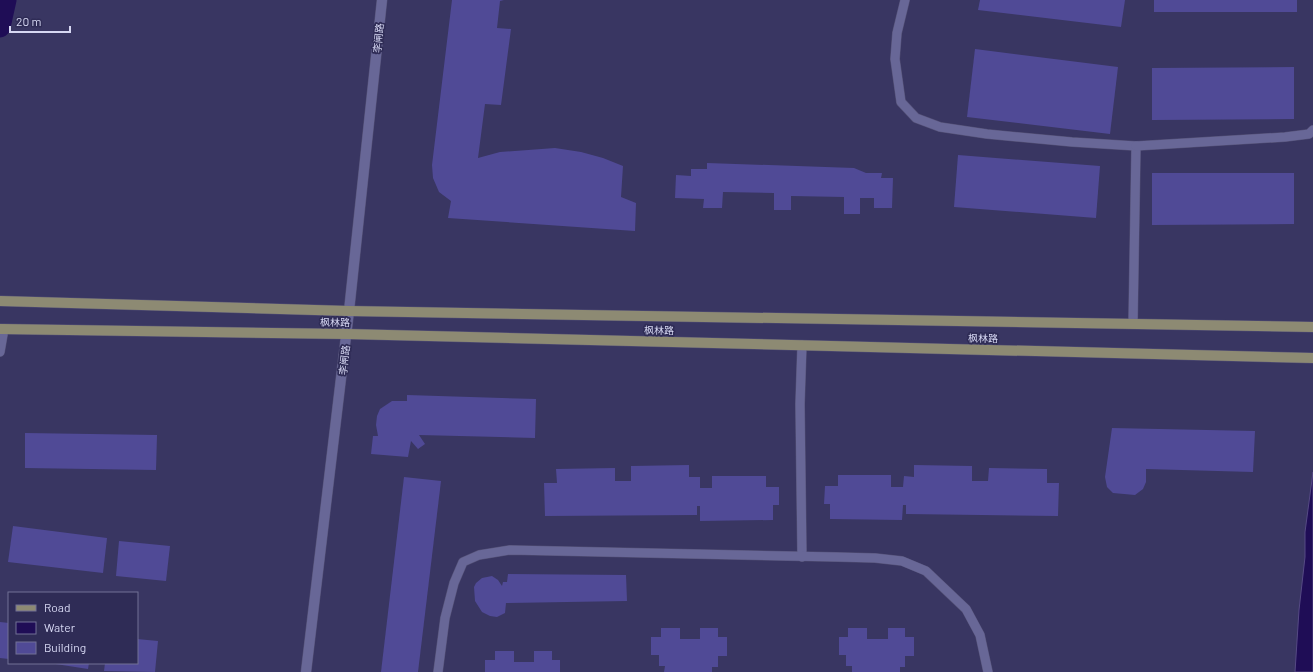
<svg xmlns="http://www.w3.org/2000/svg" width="1313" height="672" viewBox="0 0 1313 672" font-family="Barlow,'Noto Sans SC',sans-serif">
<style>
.water{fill:#1f0d56;stroke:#564a85}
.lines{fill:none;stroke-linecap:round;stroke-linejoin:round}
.canal{stroke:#1f0d56;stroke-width:21}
.building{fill:#504a96}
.service-casing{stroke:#545176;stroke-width:10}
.tertiary-casing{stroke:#545176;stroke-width:11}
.primary-casing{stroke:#545176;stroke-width:11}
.service{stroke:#686797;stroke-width:9}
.tertiary{stroke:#686797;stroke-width:10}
.primary{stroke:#8d8a73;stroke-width:10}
.labels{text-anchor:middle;stroke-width:3.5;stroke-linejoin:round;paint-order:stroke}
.street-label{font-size:10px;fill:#d7d8f3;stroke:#2f2c56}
</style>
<rect width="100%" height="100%" fill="#393662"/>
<path class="water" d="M1313,472V672H1295L1299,610L1305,557V532Z"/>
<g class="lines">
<path class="canal" d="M0,27L6,0"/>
</g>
<g class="building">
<path d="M452,0H504L500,1L497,28L511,29L501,105L485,104L478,158L500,152L555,148L581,152L603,158L623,166L621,197L636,203L635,231L448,218L451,201L439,192L433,178L432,165Z"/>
<path d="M980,0H1125L1121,27L978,10Z"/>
<rect x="1154" y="0" width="143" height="12"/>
<path d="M975,49L1118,67L1110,134L967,117Z"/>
<path d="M1294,67V119L1152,120V68Z"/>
<path d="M958,155L1100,166L1096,218L954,207Z"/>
<path d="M707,163L854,168L866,173H882L881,178H893L892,208H874V198H860V214H844V197L791,196V210H774V193L723,192L722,208H703L704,199L675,198L676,175L691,176V169H707Z"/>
<path d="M1152,173H1294V224L1152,225Z"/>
<path d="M407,395L536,399L535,438L419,435L425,444L418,449L411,441L408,457L371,454L373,436H378L376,425L377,416L380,409L392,401H407Z"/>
<path d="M1112,428L1255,431L1253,472L1146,469V482L1143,489L1135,495L1113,493L1107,487L1105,477Z"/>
<path d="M25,433L157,435L156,470L25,468Z"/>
<path d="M689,465V477H700V488H712V476H766V487H779V505H773V520L700,521V506H697V515L545,516L544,483H557L556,469L615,468V481H631V466Z"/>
<path d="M914,465L972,466V481H988L989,468L1047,469V483H1059L1058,516L906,514V505H903L902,520L830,519V504H824L825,486H838V475H891V487H903L904,476L914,477Z"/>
<path d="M404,477L441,481L418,672H381Z"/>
<path d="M13,526L107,538L103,573L8,562Z"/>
<path d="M119,541L170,546L166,581L116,576Z"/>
<path d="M508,574L626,575L627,601L506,603L505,613L497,617L490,616L482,612L475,601L474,587L476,583L482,578L492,576L498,580L502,586L503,582H507Z"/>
<path d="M0,622L9,623V659L0,658Z"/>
<path d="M661,628H680V639H700V628H718V637H727V656H718V667H712V672H664L665,666H659V655H651V637H661Z"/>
<path d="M848,628H867V639H888V628H905V637H914V656H905V667H900V672H852V666H846V655H839V637H848Z"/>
<path d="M137,639L158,641L155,672L104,671L105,663H137Z"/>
<path d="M495,651H514V662H534V651H552V660H560V672H485V660H495Z"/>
<path d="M49,663H89L88,669Z"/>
</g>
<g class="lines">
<defs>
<g id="service">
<path d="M905,0L897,33L895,59L901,102L916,118L940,127L987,134L1072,142L1136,146L1133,324"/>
<path d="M1136,146L1285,137L1309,134L1313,130"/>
<path d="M802,345L800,404L802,557"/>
<path d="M0,352L4,329"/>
<path d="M438,672L445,618L454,583L463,562L479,555L510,550L837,557L875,558L902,561L926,571L966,609L980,635L988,672"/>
</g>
<path id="tertiary" d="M306,672L349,311L382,0"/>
<g id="primary">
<path d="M0,301L349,311L1313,327"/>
<path d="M0,329L347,334L1313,358"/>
</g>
</defs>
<use href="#service" class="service-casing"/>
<use href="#tertiary" class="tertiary-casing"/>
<use href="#primary" class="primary-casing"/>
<use href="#service" class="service"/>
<use href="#tertiary" class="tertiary"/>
<use href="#primary" class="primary"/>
</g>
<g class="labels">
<g class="street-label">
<text transform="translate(378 38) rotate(-84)" y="4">李闸路</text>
<text transform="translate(335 322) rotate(1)" y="4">枫林路</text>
<text transform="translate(659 330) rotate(1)" y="4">枫林路</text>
<text transform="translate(983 338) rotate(1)" y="4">枫林路</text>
<text transform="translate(344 360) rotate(-83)" y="4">李闸路</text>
</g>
</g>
<rect x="8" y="592" width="130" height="72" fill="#2f2c56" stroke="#727195"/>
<rect x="16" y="605" width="20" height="6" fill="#8d8a73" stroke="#727195"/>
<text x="44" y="612" font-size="12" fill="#d7d8f3">Road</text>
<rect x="16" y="622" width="20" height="12" fill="#1f0d56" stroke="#727195"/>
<text x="44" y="632" font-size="12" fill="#d7d8f3">Water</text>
<rect x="16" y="642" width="20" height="12" fill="#504a96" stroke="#727195"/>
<text x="44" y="652" font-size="12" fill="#d7d8f3">Building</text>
<path d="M10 26v6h60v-6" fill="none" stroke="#d7d8f3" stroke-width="2"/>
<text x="16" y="26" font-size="12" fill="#d7d8f3" stroke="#2f2c56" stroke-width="3" paint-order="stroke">20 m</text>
</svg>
